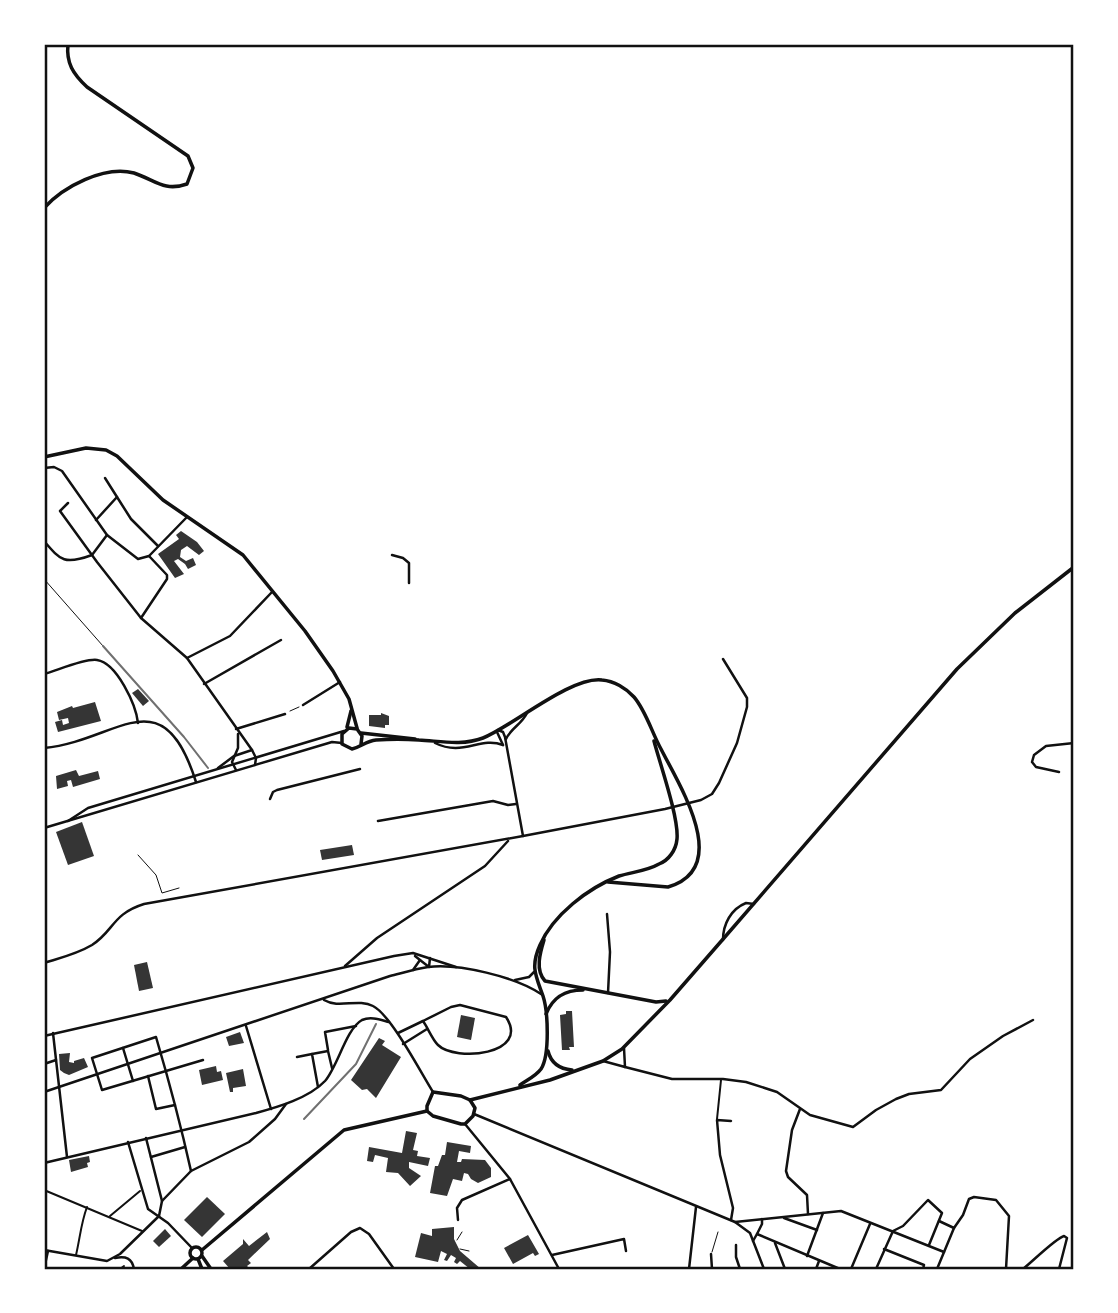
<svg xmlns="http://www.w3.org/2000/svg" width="1118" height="1313" viewBox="0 0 1118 1313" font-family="'Titillium Web',sans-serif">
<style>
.building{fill:#353535}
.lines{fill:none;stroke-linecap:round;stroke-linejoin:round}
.path{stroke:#111;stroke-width:1}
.service{stroke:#111;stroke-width:1}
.pedestrian{stroke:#111;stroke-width:2}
.minor{stroke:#111;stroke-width:2.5}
.tertiary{stroke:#111;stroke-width:3.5}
.secondary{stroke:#111;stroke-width:3.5}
.rail{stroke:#707070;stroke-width:2}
.neatline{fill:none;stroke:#111;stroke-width:2.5}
</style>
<rect width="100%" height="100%" fill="#fff"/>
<g class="building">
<path d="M181,531L197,542L204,551L199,555L187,546L181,550L180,557L186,561L193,558L196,565L188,569L185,564L178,559L174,561L184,574L175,578L158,554L179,539L176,535Z"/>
<path d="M138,689L149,701L143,706L132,693Z"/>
<path d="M95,702L101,721L58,732L55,722L62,720L63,725L69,723L68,718L59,720L57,712L72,706L73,708Z"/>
<path d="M381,713L389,716V725H385V728L369,726V715H381Z"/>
<path d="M76,770L79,776L98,771L100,779L73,787L71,780L67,781L68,786L57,789L56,776Z"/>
<path d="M82,822L94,856L68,865L56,832Z"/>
<path d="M352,845L354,855L322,860L320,850Z"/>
<path d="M147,962L153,988L139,991L134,965Z"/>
<path d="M566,1011H572L574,1047H569L570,1050H562L560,1015L566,1014Z"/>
<path d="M461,1015L475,1018L471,1040L457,1037Z"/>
<path d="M240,1032L244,1043L229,1046L226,1037Z"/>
<path d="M379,1038L385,1041L382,1045L401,1057L376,1098L367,1089L362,1090L351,1080Z"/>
<path d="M70,1053L69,1062L74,1063V1061L84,1058L88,1067L69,1075L64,1073L60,1070L59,1054Z"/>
<path d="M216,1066L217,1072L221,1071L223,1080L202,1085L199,1070Z"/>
<path d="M243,1069L246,1086L233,1088V1092H230L226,1073Z"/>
<path d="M406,1131L417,1133L413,1150L418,1151L417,1156L430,1158L428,1166L409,1162V1168L421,1176L410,1186L398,1173L386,1172L388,1158L375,1155L373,1162L367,1161L369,1147L402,1153Z"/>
<path d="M447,1142L471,1146L470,1153L459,1151L457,1162H461L462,1159L485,1160L491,1168V1177L478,1183L471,1179L468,1174L464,1173L462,1181L453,1179L447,1196L430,1193L435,1166H438L442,1155H445Z"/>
<path d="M89,1156L90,1162L87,1163L88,1167L71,1172L69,1160Z"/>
<path d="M207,1197L225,1214L202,1237L184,1220Z"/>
<path d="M454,1227V1239L460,1251L481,1269H470L460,1261L457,1264L454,1262L456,1258L451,1255L447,1261L444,1260L447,1254L441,1251L438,1262L415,1257L421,1233L432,1236V1229Z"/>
<path d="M165,1229L171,1236L159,1247L153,1241Z"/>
<path d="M267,1232L270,1239L248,1260L251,1263L247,1266L250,1269H230L223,1261L243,1244V1239L249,1246Z"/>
<path d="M528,1235L539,1254L535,1256L533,1253L513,1264L504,1248Z"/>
</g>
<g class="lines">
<g class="path">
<path d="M290,711L299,707"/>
<path d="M457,1240L462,1232"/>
<path d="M460,1249L469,1251"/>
</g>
<g class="service">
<path d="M44,579L103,646"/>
<path d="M138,855L156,875L162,893L179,888"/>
<path d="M712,1252L718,1232"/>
</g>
<g class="pedestrian">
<path d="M717,1119L721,1080"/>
<path d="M44,1190L142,1231"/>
<path d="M110,1216L140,1191"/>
<path d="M76,1255C80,1238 81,1223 87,1207"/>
<path d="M120,1269L124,1266"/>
</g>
<g class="minor">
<path d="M44,468L54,467L62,471L107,535L138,559L149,556L187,517"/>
<path d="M105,478L117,497"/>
<path d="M68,503L60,511L97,562L141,618L187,658L252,750L256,758L255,765"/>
<path d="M96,520L117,497L131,519L158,546"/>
<path d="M44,541C61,561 65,565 92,555L107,535"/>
<path d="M392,555L403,558L409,563V583"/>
<path d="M141,618L167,579V575L149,556"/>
<path d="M187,658L230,636L272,592"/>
<path d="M44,674C56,671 85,658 97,660C117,663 136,705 138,723"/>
<path d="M204,684L281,640"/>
<path d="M303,705L340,682"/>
<path d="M236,729L285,714"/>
<path d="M498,730L503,732L505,737L523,836"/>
<path d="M497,732L503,745"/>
<path d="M506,739C511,728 522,724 527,713"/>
<path d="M435,743C463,757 480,736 503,745"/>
<path d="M44,748C118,741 162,675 196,782"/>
<path d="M218,768L234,756L252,750"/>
<path d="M236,770L232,762L238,748V734"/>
<path d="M1059,772L1036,767L1032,762L1034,755L1046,746L1074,743"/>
<path d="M270,799L273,792L277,790L360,769"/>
<path d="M68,821L88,808L344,731"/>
<path d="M378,821L493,801L508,805L516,804"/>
<path d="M44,828L332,742L342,743"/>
<path d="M607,914L610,952L608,993"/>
<path d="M723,940C723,924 731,909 746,903L754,904"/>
<path d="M420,960L429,967L430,958"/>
<path d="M44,963C60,958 77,954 92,945C114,931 112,914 144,904L523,836L665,809L701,800L712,794L719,783L737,743L747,707V698L723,659"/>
<path d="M345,966L377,938L485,866L508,841"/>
<path d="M413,970L420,960L415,956"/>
<path d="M515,980L529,977L534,972"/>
<path d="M324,1000C339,1009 358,998 373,1006C391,1015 421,1073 433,1092"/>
<path d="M460,1005L506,1017C531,1055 455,1062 438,1045C432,1039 428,1028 423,1021L451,1007Z"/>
<path d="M246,1026L271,1109"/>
<path d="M53,1033L67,1157"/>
<path d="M398,1033L423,1021"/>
<path d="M44,1036L394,956L413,953L456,967"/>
<path d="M403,1044L427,1029"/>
<path d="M123,1048L133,1081"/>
<path d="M328,1050L325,1032L356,1026"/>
<path d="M297,1057L312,1054"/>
<path d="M603,1061L625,1067L624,1048"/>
<path d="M44,1064L56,1060"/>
<path d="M625,1067L672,1079H723L746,1082L777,1092L810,1115L853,1127L876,1110L896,1099L909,1094L941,1090L970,1059L1003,1036L1033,1020"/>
<path d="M148,1076L156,1109L175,1105"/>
<path d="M318,1087L312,1054L328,1051L332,1068"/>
<path d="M44,1092L390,976C402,973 415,969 428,967C458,963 516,977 541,994"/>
<path d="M800,1109L792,1130L786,1171L788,1177L807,1195L808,1214"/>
<path d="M474,1114L735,1222L750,1233L764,1269"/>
<path d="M731,1121L717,1120L720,1155L733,1208L731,1220"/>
<path d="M465,1124L510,1179L559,1269"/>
<path d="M146,1138L162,1201"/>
<path d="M128,1142L148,1209L168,1223L192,1248"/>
<path d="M151,1157L185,1147"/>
<path d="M44,1163L256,1113C278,1107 309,1098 325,1081C338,1066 346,1029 362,1020C371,1016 381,1020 389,1022"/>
<path d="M191,1171C181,1126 169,1081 156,1037L92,1058L102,1090L203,1060"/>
<path d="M159,1216L162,1201L191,1171L249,1142L275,1119L286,1104"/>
<path d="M784,1218L817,1230"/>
<path d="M458,1220L457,1208L462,1200L510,1179"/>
<path d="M939,1221L954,1228L963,1215L969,1199L974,1197L996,1200L1009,1216L1006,1269"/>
<path d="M735,1222L841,1211L944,1252"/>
<path d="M757,1234L762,1224V1219"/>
<path d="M753,1241L757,1234L840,1269"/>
<path d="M775,1243L785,1269"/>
<path d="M736,1245V1257L740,1269"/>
<path d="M884,1249L924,1265L923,1269"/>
<path d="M44,1250L107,1261L120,1254L159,1216"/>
<path d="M711,1254L712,1269"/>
<path d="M552,1255L624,1239L626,1251"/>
<path d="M807,1256L823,1213"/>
<path d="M115,1258C126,1256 132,1258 134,1269"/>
<path d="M44,1269L48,1251"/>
<path d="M309,1269L351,1232L360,1228L369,1234L394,1269"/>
<path d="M689,1269L696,1207"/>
<path d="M816,1269L819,1261"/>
<path d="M851,1269L870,1224"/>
<path d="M876,1269L893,1231L903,1226L928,1200L942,1213L929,1245"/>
<path d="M937,1269L954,1228"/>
<path d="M1023,1269C1032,1262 1056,1238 1064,1236L1067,1238L1059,1269"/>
</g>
<path class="tertiary" d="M44,208C63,187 104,165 134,173C155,180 164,192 187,184L193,168L188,156L87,87C73,74 66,63 68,44"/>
<g class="secondary">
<path d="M44,457L86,448L106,450L117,456L163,500L243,555L305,631L333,671L349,699L357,728"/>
<path d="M347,727L351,711"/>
<path d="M361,733L415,739"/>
<path d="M361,744L362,736L357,729L349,728L342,734V744L352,749C361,747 366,741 376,740C390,739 405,739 419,740C440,741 462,746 483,738C513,726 571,676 602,680C614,681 626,688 634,697C646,711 652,733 661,749C679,785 733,868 668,887L608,882"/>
<path d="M544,940C540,953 535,970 545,981L656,1002L666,1001"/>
<path d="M546,1014C553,997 565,990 583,990"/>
<path d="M548,1051C551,1063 560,1069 572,1070"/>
<path d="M520,1085C527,1080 536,1076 541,1069C550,1055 548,1011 543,996C536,976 530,967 540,945C553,915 588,888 619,876C632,872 647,871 659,864C669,860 676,850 677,839C679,818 660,764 654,741"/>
<path d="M433,1092L461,1096L470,1100L475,1108L473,1116L465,1124H461L433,1116L427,1111V1106Z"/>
<path d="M470,1100L550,1080L603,1061L622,1049L670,1000L724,938L957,669L1015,613L1074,567"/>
<circle cx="196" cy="1253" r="6"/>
<path d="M202,1250L344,1130L427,1111"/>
<path d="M202,1256L211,1269"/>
<path d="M198,1259L202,1269"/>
<path d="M181,1269L193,1258"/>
</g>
<g class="rail">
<path d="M103,646L184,737L208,768"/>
<path d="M304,1119L356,1064L376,1024"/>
</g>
</g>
<rect width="1118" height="1313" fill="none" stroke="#ffffff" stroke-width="91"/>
<rect x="46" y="46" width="1026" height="1222" class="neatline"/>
</svg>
